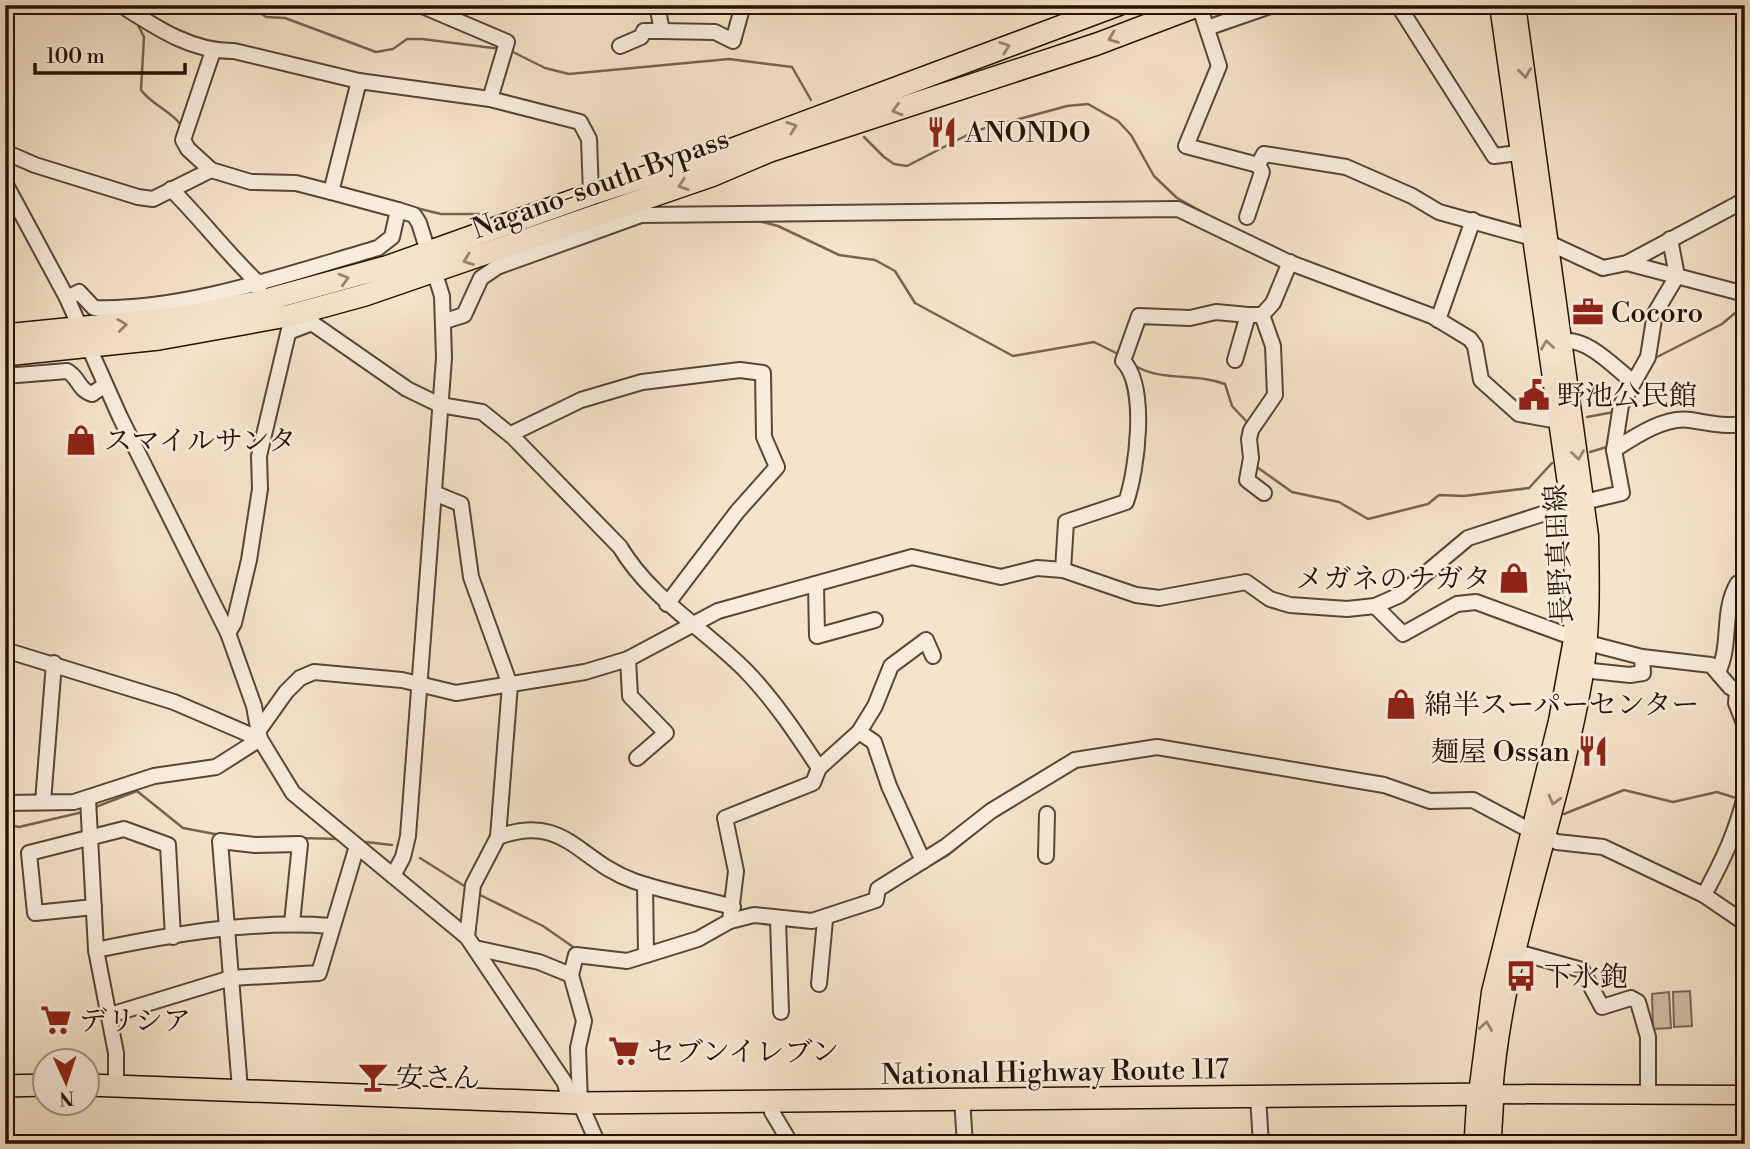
<svg xmlns="http://www.w3.org/2000/svg" width="1750" height="1149" viewBox="0 0 1750 1149" font-family="'Libre Bodoni','Noto Serif JP',serif">
<style>
.green{fill:#d2c0a8;stroke:#7c6856;stroke-width:2}
.lines{fill:none;stroke-linecap:round;stroke-linejoin:round}
.stream{stroke:#776452;stroke-width:2.5}
.minor-casing{stroke:#594635;stroke-width:18}
.major-casing{stroke:#251103;stroke-width:21}
.highway-casing{stroke:#251103;stroke-width:24}
.minor{stroke:#f8eddd;stroke-width:14}
.major{stroke:#f5e4ca;stroke-width:18}
.highway{stroke:#f5e4ca;stroke-width:21}
.oneway{stroke:#978570}
.labels{text-anchor:middle;stroke-width:5;stroke-linejoin:round;paint-order:stroke}
.poi-label{font-size:28px;fill:#251103;stroke:#f8eddd;text-anchor:start}
.street-label{font-size:28px;fill:#251103;stroke:#f8eddd}
</style>
<rect width="100%" height="100%" fill="#f5e4ca"/>
<filter id="stains"><feTurbulence type="fractalNoise" baseFrequency=".00286" numOctaves="4"/><feColorMatrix values="0 0 0 0 .2 0 0 0 0 .09 0 0 0 0 .02 0 0 0 .5 -.17"/></filter>
<radialGradient id="worn" r=".72"><stop offset=".6" stop-color="#630" stop-opacity="0"/><stop offset="1" stop-color="#630" stop-opacity=".3"/></radialGradient>
<g class="green">
<path d="M1690,991L1692,1026L1674,1027L1673,992Z"/>
<path d="M1669,992L1671,1028L1653,1029L1652,994Z"/>
</g>
<g class="lines">
<g class="stream">
<path d="M249,5L266,17L285,18L376,52L393,49L407,39H422L501,49"/>
<path d="M137,23L144,37L141,90C152,105 170,110 181,125"/>
<path d="M511,51L545,68L569,74L729,59L792,67L811,100"/>
<path d="M864,137L884,157L894,164L907,166L975,131L1067,106L1088,104L1118,121L1131,135L1154,176L1177,198L1215,219"/>
<path d="M408,206L441,214H484"/>
<path d="M677,222L758,221L778,226L839,255L875,260L895,271L915,303L1013,356L1094,342L1118,354"/>
<path d="M1366,284L1399,296"/>
<path d="M1653,359L1722,324L1735,313L1745,317"/>
<path d="M1132,364C1161,383 1194,372 1225,384L1232,406L1248,423"/>
<path d="M1513,399L1527,409"/>
<path d="M1587,417L1614,412"/>
<path d="M1590,452L1610,446"/>
<path d="M1254,465L1292,492L1339,502L1368,519L1428,504L1439,495L1464,496L1529,488L1552,463"/>
<path d="M1365,789L1386,793"/>
<path d="M93,808L137,791L183,828L220,835"/>
<path d="M1436,808H1449"/>
<path d="M1564,814L1624,790L1673,802L1717,792L1739,799"/>
<path d="M5,824L19,827L83,812"/>
<path d="M299,838L341,839"/>
<path d="M366,842L392,845"/>
<path d="M420,858L466,887"/>
<path d="M912,876L948,855L997,815"/>
<path d="M478,894L543,926L576,949"/>
</g>
<defs>
<g id="minor">
<path d="M121,5C155,27 192,52 234,51L359,81"/>
<path d="M420,5L507,42L490,99"/>
<path d="M1199,5L1219,66L1186,146L1258,165L1264,154L1346,167L1412,196L1439,212L1547,242L1603,268L1627,263L1745,200"/>
<path d="M1398,5L1494,156L1518,153"/>
<path d="M5,23L7,5"/>
<path d="M1207,28L1273,5"/>
<path d="M662,31L715,32L733,41L743,5"/>
<path d="M620,46L641,37L644,31H662L657,5"/>
<path d="M5,152L35,165L138,197L153,199L211,170L251,182L296,183L331,192L398,210L414,215L419,223L442,296L444,358L408,836L403,857L393,876"/>
<path d="M211,170L188,149L183,140L213,51"/>
<path d="M5,183L67,298L120,417L228,633L254,706L260,739L293,793L467,937L565,1083L567,1091L580,1103"/>
<path d="M171,189C201,219 226,252 257,282L259,289"/>
<path d="M331,192L359,81L490,99L580,122L589,139L591,194"/>
<path d="M1247,217L1262,172L1258,165"/>
<path d="M1627,263L1745,294"/>
<path d="M67,298L79,292L94,308C185,311 291,273 378,248L392,237L398,210"/>
<path d="M1262,315L1273,303L1290,262"/>
<path d="M1438,320L1473,220"/>
<path d="M445,321L464,315L481,278L497,267L641,215L1178,209L1288,262L1432,316L1470,339L1475,346L1481,380L1519,414L1558,421"/>
<path d="M291,331L312,323L407,389L440,405L482,412L513,437L620,547C652,600 705,629 747,672C774,700 798,736 819,768"/>
<path d="M1561,342C1585,335 1614,367 1632,381"/>
<path d="M1235,360L1248,315H1262L1273,346L1275,395L1251,430L1249,439L1251,458L1247,480L1264,493"/>
<path d="M5,376L67,371C79,377 78,390 92,394L105,385"/>
<path d="M513,437L515,432L581,400L642,382L740,370L763,373L764,437L777,467L737,512L667,604"/>
<path d="M1614,450L1621,405L1648,357L1655,313L1677,276L1670,239"/>
<path d="M434,493L461,504L471,577L510,685L498,837L473,885L467,937"/>
<path d="M1584,502L1622,493L1614,450C1634,437 1665,416 1690,420C1710,423 1724,427 1745,424"/>
<path d="M1063,570L1066,522L1126,502C1137,471 1148,386 1123,361L1139,316L1190,318L1216,312L1248,315"/>
<path d="M816,584L817,636L875,620"/>
<path d="M1375,606L1403,634L1457,604L1476,602L1588,643L1642,657L1711,665L1730,687L1745,695"/>
<path d="M228,633L234,623L249,560L260,489L259,456L291,321"/>
<path d="M5,650L174,702L260,739L216,767L154,776L74,802L5,803"/>
<path d="M628,659L630,696L666,733L637,758"/>
<path d="M1592,671L1630,675L1643,673L1642,657"/>
<path d="M1718,672C1732,644 1721,611 1738,583"/>
<path d="M1737,691L1736,703L1745,726"/>
<path d="M259,730L286,692L300,678L314,672L402,680L456,693L585,672L628,659L718,611L912,557L1001,577L1037,568L1063,570L1136,595L1159,598L1246,582L1270,599L1290,605L1347,609L1375,606L1400,595L1468,538L1570,505"/>
<path d="M859,732L874,742L889,786L923,861"/>
<path d="M88,799L96,950"/>
<path d="M43,802L54,663"/>
<path d="M1544,836L1557,842L1603,847L1704,895L1745,923"/>
<path d="M498,837C565,812 579,862 634,881C665,892 700,898 733,907"/>
<path d="M1046,856L1047,814"/>
<path d="M645,885L646,955"/>
<path d="M1704,895C1723,860 1736,833 1745,796"/>
<path d="M94,907L35,913L29,853L124,829L168,845L173,937"/>
<path d="M778,919L781,1012"/>
<path d="M730,921L736,871L725,818L813,783L819,768L859,732L875,706L891,666L926,640L933,656"/>
<path d="M475,948L539,962L571,975"/>
<path d="M1517,952L1582,970L1602,1007L1631,998L1638,1002L1648,1037V1094"/>
<path d="M819,984L825,920"/>
<path d="M110,1015L231,978L319,973L357,846"/>
<path d="M116,1084V1053L96,950C173,934 253,920 331,926"/>
<path d="M240,1089L220,841L255,845L300,844L292,923"/>
<path d="M1258,1097L1261,1144"/>
<path d="M962,1099L965,1144"/>
<path d="M771,1102L772,1112L791,1144"/>
<path d="M598,1144L580,1103L578,1048L584,1021L571,975L576,955L627,961L698,939L730,921L754,915L812,921L876,900L878,889L945,847L991,811L1075,760L1157,747L1384,785L1430,801L1473,800L1531,831"/>
</g>
<g id="major">
<path d="M1516,5L1589,536C1590,584 1591,632 1583,679C1559,819 1503,952 1493,1094L1745,1095"/>
<path d="M1478,1094L1491,992L1558,721L1573,639L1574,579L1570,505L1499,5"/>
</g>
<g id="highway">
<path d="M5,335L176,318L262,301L386,267L591,194L730,150L1118,5"/>
<path d="M5,355L159,339L292,315L365,295L711,176L770,151L1097,44L1200,5"/>
<path d="M88,1085L580,1103L1493,1094L1490,1144"/>
<path d="M5,1086L46,1085"/>
<path d="M1475,1144L1478,1094"/>
</g>
</defs>
<use href="#minor" class="minor-casing"/>
<use href="#major" class="major-casing"/>
<use href="#highway" class="highway-casing"/>
<use href="#minor" class="minor"/>
<use href="#major" class="major"/>
<use href="#highway" class="highway"/>
</g>
<defs><path id="oneway-chevron" d="M-2-3.5L2.5 0L-2 3.5" fill="none" stroke-width="1.6" stroke-linecap="round" stroke-linejoin="round" transform="scale(1.75)"/></defs>
<g class="oneway">
<use href="#oneway-chevron" transform="translate(1113 38) rotate(159)"/>
<use href="#oneway-chevron" transform="translate(1005 47) rotate(-20)"/>
<use href="#oneway-chevron" transform="translate(1525 73) rotate(83)"/>
<use href="#oneway-chevron" transform="translate(897 110) rotate(163)"/>
<use href="#oneway-chevron" transform="translate(792 127) rotate(-20)"/>
<use href="#oneway-chevron" transform="translate(683 185) rotate(161)"/>
<use href="#oneway-chevron" transform="translate(468 260) rotate(160)"/>
<use href="#oneway-chevron" transform="translate(344 279) rotate(-16)"/>
<use href="#oneway-chevron" transform="translate(122 325) rotate(-7)"/>
<use href="#oneway-chevron" transform="translate(1547 345) rotate(-98)"/>
<use href="#oneway-chevron" transform="translate(1578 455) rotate(81)"/>
<use href="#oneway-chevron" transform="translate(1554 800) rotate(105)"/>
<use href="#oneway-chevron" transform="translate(1486 1026) rotate(-81)"/>
</g>
<defs>
<symbol id="restaurant-bare" viewBox="-9 -9 18 18"><path d="M-5-6h1v4h1v-4h1v4h1v-4h1v5L-1.5 .5V6h-2V.5L-5-1ZM5-6V6H3V1.5H1.5Q1.5-4 5-6Z" fill="#8f2418" stroke="#f8eddd" stroke-width="2.5" paint-order="stroke"/></symbol>
<symbol id="office-bare" viewBox="-9 -9 18 18"><path d="M-6-3h4V-5.5h4V-3h4V5H-6ZM-1-4.5V-3h2v-1.5ZM-6 0V1H6V0Z" fill="#8f2418" stroke="#f8eddd" stroke-width="2.5" paint-order="stroke"/></symbol>
<symbol id="civic-bare" viewBox="-9 -9 18 18"><path d="M-.6-6.5H3V-4.5H.6V-3L4-1V1h2V6H-6V1h2V-1L-.6-3ZM-1.2 2.5V6h2.4V2.5Z" fill="#8f2418" stroke="#f8eddd" stroke-width="2.5" paint-order="stroke"/></symbol>
<symbol id="shop-bare" viewBox="-9 -9 18 18"><path d="M-5-2.5h2.3a2.7 3.5 0 0 1 5.4 0H5L5.5 6h-11ZM-1.5-2.5h3a1.5 2.3 0 0 0-3 0Z" fill="#8f2418" stroke="#f8eddd" stroke-width="2.5" paint-order="stroke"/></symbol>
<symbol id="bus-bare" viewBox="-9 -9 18 18"><path d="M-5-6H5V4H4V6H2V4H-2V6H-4V4H-5ZM-3.5-4V0h7V-4ZM-3.5 1.2v1.5H-2V1.2ZM2 1.2v1.5H3.5V1.2Z" fill="#8f2418" stroke="#f8eddd" stroke-width="2.5" paint-order="stroke"/></symbol>
<symbol id="supermarket-bare" viewBox="-9 -9 18 18"><path d="M-6-5.5h2.5l.6 2H6L4.5 2H-2.5L-4.4-4H-6ZM-1.5 3.2a1.3 1.3 0 1 0 .1 0ZM3 3.2a1.3 1.3 0 1 0 .1 0Z" fill="#8f2418" stroke="#f8eddd" stroke-width="2.5" paint-order="stroke"/></symbol>
<symbol id="bar-bare" viewBox="-9 -9 18 18"><path d="M-6-5H6L.8 .8V4.5H3.5V6h-7V4.5H-.8V.8Z" fill="#8f2418" stroke="#f8eddd" stroke-width="2.5" paint-order="stroke"/></symbol>
</defs>
<g fill-rule="evenodd">
<use href="#restaurant-bare" x="920" y="110" width="44" height="44"/>
<use href="#office-bare" x="1566" y="290" width="44" height="44"/>
<use href="#civic-bare" x="1512" y="373" width="44" height="44"/>
<use href="#shop-bare" x="59" y="418" width="44" height="44"/>
<use href="#shop-bare" x="1492" y="556" width="44" height="44"/>
<use href="#shop-bare" x="1379" y="682" width="44" height="44"/>
<use href="#restaurant-bare" x="1571" y="729" width="44" height="44"/>
<use href="#bus-bare" x="1499" y="954" width="44" height="44"/>
<use href="#supermarket-bare" x="34" y="998" width="44" height="44"/>
<use href="#supermarket-bare" x="602" y="1029" width="44" height="44"/>
<use href="#bar-bare" x="351" y="1055" width="44" height="44"/>
</g>
<g class="labels">
<g class="poi-label">
<text x="965" y="142">ANONDO</text>
<text x="1611" y="322">Cocoro</text>
<text x="1557" y="405">野池公民館</text>
<text x="104" y="450">スマイルサンタ</text>
<text x="1491" y="588" text-anchor="end">メガネのナガタ</text>
<text x="1424" y="714">綿半スーパーセンター</text>
<text x="1570" y="761" text-anchor="end">麺屋 Ossan</text>
<text x="1544" y="986">下氷鉋</text>
<text x="79" y="1030">デリシア</text>
<text x="647" y="1061">セブンイレブン</text>
<text x="396" y="1087">安さん</text>
</g>
<g class="street-label">
<text transform="translate(600 183) rotate(-20)" y="10">Nagano-south Bypass</text>
<text transform="translate(1558 554) rotate(-93)" y="10">長野真田線</text>
<text transform="translate(1055 1071) rotate(-1)" y="10">National Highway Route 117</text>
</g>
</g>
<rect width="1750" height="1149" fill="none" stroke="#f5e4ca" stroke-width="28"/>
<rect x="7" y="7" width="1736" height="1135" fill="none" stroke="#251103" stroke-width="3.5"/>
<rect x="14" y="14" width="1722" height="1121" fill="none" stroke="#251103" stroke-width="2"/>
<g transform="translate(66 1082) rotate(177)"><circle r="33" fill="#f8eddd" stroke="#a49586" stroke-width="2"/>
<path d="M0-5L12 26L0 18L-12 26Z" fill="#8f2418"/>
<text y="-10" font-size="19" font-weight="bold" text-anchor="middle" fill="#251103">N</text>
</g>
<path d="M35 63v10h150v-10" fill="none" stroke="#251103" stroke-width="3.5"/>
<text x="46" y="63" font-size="21" fill="#251103" stroke="#f8eddd" stroke-width="5" paint-order="stroke">100 m</text>
<rect width="100%" height="100%" filter="url(#stains)"/>
<rect width="100%" height="100%" fill="url(#worn)"/>
</svg>
